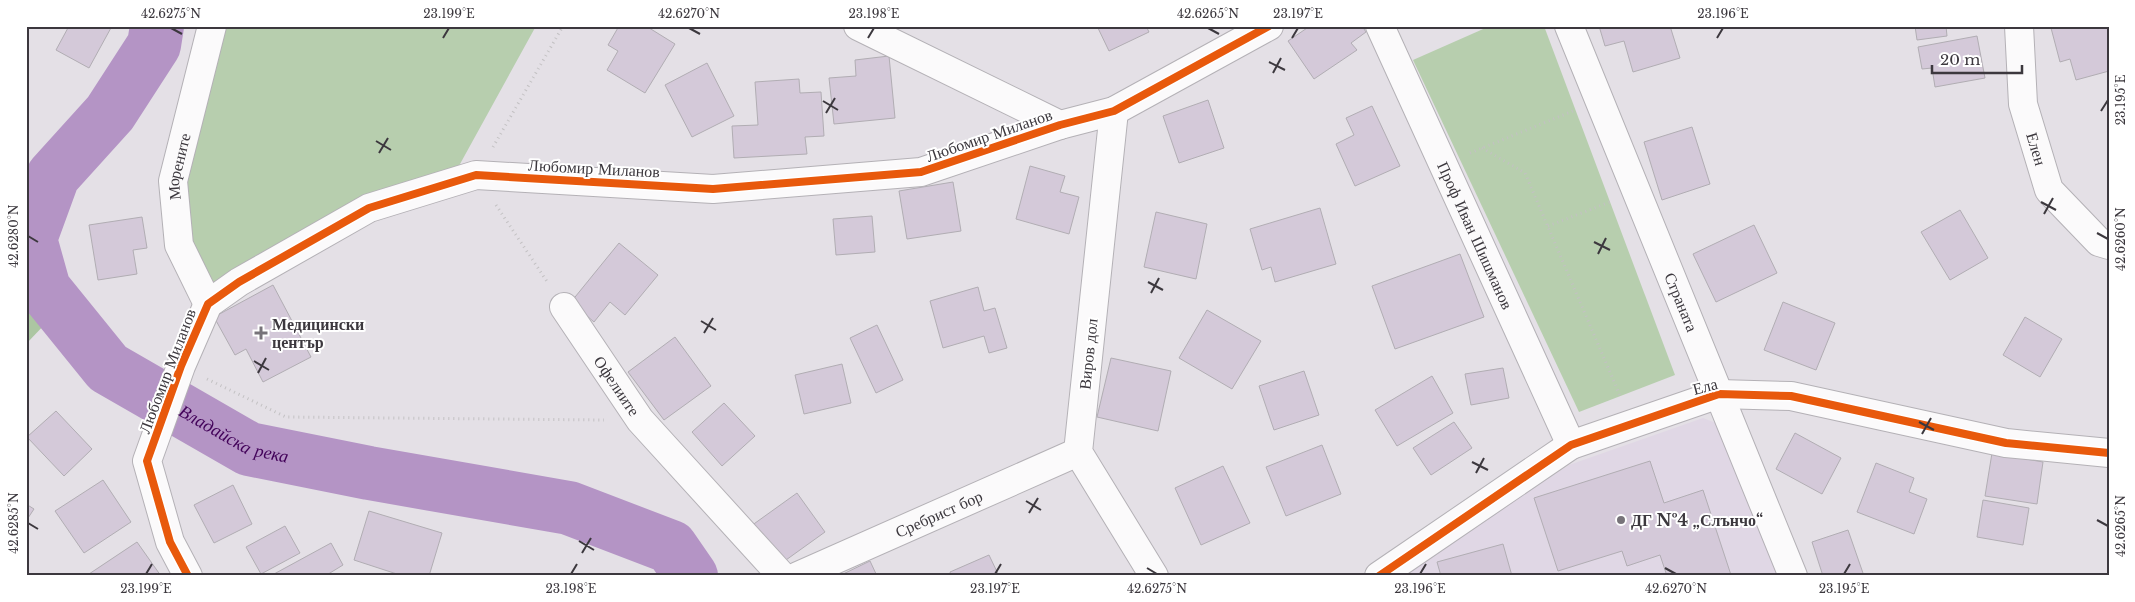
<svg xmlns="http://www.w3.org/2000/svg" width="2135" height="602" viewBox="0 0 2135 602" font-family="'Libre Baskerville',serif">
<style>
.built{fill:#e0d7e5}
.green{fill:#b7ceae}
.forest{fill:#acc6a2}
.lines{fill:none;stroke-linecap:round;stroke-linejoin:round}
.river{stroke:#b494c5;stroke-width:54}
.building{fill:#d4c9d9;stroke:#b1adb3}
.minor-casing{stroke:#b4b1b6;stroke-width:30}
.path{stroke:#c3c1c3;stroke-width:3;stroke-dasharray:1 4;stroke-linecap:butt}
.minor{stroke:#fbfafb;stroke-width:28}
.cycleway-casing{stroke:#fff;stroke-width:11}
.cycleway{stroke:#e8590c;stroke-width:8}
.ticks{fill:none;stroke:#3c383e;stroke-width:2}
.poi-dot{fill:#777379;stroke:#fff;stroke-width:2}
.labels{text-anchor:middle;stroke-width:4;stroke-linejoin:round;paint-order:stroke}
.street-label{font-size:16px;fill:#3c383e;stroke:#fff}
.poi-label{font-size:16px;font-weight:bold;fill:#3c383e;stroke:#fff;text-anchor:start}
.water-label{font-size:18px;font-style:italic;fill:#420259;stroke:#fff}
.neatline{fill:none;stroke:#3c383e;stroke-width:2}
.ticks-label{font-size:12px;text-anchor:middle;fill:#3c383e}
</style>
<rect width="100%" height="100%" fill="#e4e0e6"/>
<path class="built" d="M1703,418L1721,425L1781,576H1399L1569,465Z"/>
<g class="green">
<path d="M212,26H536L449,184L369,208L208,304L173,181Z"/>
<path d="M1490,26H1544L1675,375L1579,412L1413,60Z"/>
</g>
<path class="forest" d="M26,208L70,298L26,344Z"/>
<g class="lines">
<path class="river" id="s1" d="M157,26L154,45L110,113L53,176L30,239L44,289L108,368L249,449L369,473L569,508L671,547L691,576"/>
</g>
<g class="building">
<path d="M69,26H112L89,68L56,50Z"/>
<path d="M619,26H646L675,44L645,93L607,70L618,51L608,45Z"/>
<path d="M1097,26H1146L1149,32L1109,51Z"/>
<path d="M1310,26H1362L1366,32L1351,43L1357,50L1314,79L1288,41Z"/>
<path d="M1599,26H1670L1680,58L1633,72L1624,41L1605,46Z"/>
<path d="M1915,26H1946L1947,36L1917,40Z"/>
<path d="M2058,26H2108L2109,71L2076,80L2070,59L2060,62L2051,28Z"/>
<path d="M1977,36L1985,78L1935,87L1932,68L1922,69L1918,47Z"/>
<path d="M889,56L895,118L834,124L829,78L856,76L855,60Z"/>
<path d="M707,63L734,116L692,137L665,85Z"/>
<path d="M799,79L800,93L821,92L824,136L805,137L807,154L734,158L732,126L758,125L755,82Z"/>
<path d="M1208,100L1224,148L1179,163L1163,116Z"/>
<path d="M1372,106L1400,166L1355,186L1336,144L1354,135L1346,118Z"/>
<path d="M1692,127L1710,184L1662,200L1644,142Z"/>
<path d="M1030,166L1065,176L1060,192L1079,197L1069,234L1016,219Z"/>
<path d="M953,182L961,231L907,239L899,191Z"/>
<path d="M1320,208L1336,264L1275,282L1271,267L1262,270L1250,229Z"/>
<path d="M1960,210L1988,258L1950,280L1921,232Z"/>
<path d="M1156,212L1207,224L1196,279L1144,267Z"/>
<path d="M872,216L875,252L836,255L833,219Z"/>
<path d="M142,217L147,248L133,250L137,274L98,280L89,225Z"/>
<path d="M1754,225L1777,273L1716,302L1693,254Z"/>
<path d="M619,243L658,275L625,315L610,302L594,322L571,302Z"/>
<path d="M1460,254L1484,317L1395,349L1372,286Z"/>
<path d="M273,285L311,357L263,382L246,349L235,355L214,317Z"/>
<path d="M978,287L984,311L995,308L1007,348L989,353L984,336L943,348L930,301Z"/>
<path d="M1783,302L1835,323L1816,370L1764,350Z"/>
<path d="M1207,310L1261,341L1232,389L1179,358Z"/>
<path d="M2025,317L2062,339L2040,377L2003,355Z"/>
<path d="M877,325L903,380L876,393L850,338Z"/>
<path d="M675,337L711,386L664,420L628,372Z"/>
<path d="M1111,358L1171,371L1158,431L1097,417Z"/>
<path d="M842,364L851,403L804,414L795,375Z"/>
<path d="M1503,368L1509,398L1471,405L1465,374Z"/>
<path d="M1304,371L1319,415L1274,430L1259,386Z"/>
<path d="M1432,376L1453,413L1397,446L1375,410Z"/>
<path d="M724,403L755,436L722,466L692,432Z"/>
<path d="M56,411L92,449L64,476L27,437Z"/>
<path d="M1454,422L1472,448L1431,475L1413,448Z"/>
<path d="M1795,433L1841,458L1822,494L1776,469Z"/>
<path d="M1322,445L1341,494L1286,516L1266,467Z"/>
<path d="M1992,453L2043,462L2037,504L1985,496Z"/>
<path d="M1650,461L1664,503L1703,490L1731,575L1667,576L1660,555L1627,566L1622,551L1558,571L1534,498Z"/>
<path d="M1876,463L1914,478L1909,492L1927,499L1914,534L1857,512Z"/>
<path d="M1223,466L1250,523L1201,545L1175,488Z"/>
<path d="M103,480L131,522L84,553L55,511Z"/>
<path d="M233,485L252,524L214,543L194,505Z"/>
<path d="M797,493L825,532L779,565L751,526Z"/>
<path d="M1983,500L2029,508L2023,545L1977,537Z"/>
<path d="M26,504L34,509L26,521Z"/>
<path d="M369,511L442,533L429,576H403L354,560Z"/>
<path d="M285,526L300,553L261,574L246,547Z"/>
<path d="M1848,530L1864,576H1823L1812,542Z"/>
<path d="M137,542L161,576H90L89,574Z"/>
<path d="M331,543L343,565L325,576H275L274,574Z"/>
<path d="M1503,544L1512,576H1441L1437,562Z"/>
<path d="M989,555L999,576H951L950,572Z"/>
<path d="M870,561L877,576H839Z"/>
</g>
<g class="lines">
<defs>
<g id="minor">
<path d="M858,26L1060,125"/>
<path id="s2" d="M1380,26L1571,445"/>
<path id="s3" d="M1569,26L1793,576"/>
<path id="s4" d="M2019,26L2023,104L2049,190L2099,242L2109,245"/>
<path d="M1114,111L1078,452L1154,576"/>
<path id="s5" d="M208,304L179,245L173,181L212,26"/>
<path id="s6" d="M564,307L640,420L782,576"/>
<path d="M188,576L170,542L147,461L181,366L208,304L239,282L369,208L476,175L713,189L921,172L1060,125L1114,111L1269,26"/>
<path id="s7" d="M798,576L1078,452"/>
<path d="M1379,576L1571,445L1719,394L1791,396L2006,443L2109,453"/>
</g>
</defs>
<use href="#minor" class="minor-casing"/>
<g class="path">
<path d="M493,147L563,26"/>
<path d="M1482,148L1525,173L1621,398"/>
<path d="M1470,153L1573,111"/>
<path d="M496,205L548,283"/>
<path d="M1548,226L1610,202"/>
<path d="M207,379L286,417L604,420"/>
</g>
<use href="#minor" class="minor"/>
<defs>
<g id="cycleway">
<path d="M188,576L170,542L147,461L181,366L208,304L239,282L369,208L476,175L713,189L921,172L1060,125L1114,111L1269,26"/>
<path d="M1379,576L1571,445L1719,394L1791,396L2006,443L2109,453"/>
</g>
</defs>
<use href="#cycleway" class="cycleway-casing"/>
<use href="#cycleway" class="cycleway"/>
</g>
<path class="ticks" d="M171,28L182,34M689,28L700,34M1208,28L1219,34M443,38L449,28M868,38L874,28M1292,38L1298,28M1717,38L1723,28M1269,62L1285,70M1273,73L1281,58M823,101L838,110M2101,111L2108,100M826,113L835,98M376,141L391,150M379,153L388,138M2041,202L2056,210M2044,214L2053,198M2097,233L2108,239M28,236L38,242M1594,242L1610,250M1598,254L1606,238M1148,282L1163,290M1151,293L1159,278M701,321L716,330M704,333L713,318M254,361L269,370M258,373L266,358M1919,422L1934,430M1922,434L1931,418M1472,462L1488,470M1476,473L1484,458M1026,501L1041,510M1029,513L1038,498M2097,520L2108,526M28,523L38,529M579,541L594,550M582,553L591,538M1147,568L1157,574M1665,568L1676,574M146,574L152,564M571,574L577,564M995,574L1001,564M1420,574L1426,564M1844,574L1850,564"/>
<g class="poi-dot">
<path d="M258.5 325.5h5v5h5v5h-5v5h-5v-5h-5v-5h5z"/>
<circle cx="1621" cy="520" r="5"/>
</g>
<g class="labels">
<g class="street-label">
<text transform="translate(989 135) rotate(-19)" y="6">Любомир Миланов</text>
<text dy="6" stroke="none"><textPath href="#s4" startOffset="125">Елен</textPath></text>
<text dy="6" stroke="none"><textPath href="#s5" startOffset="145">Морените</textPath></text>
<text transform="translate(594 168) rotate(3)" y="6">Любомир Миланов</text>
<text dy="6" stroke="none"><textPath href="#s2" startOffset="230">Проф Иван Шишманов</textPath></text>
<text dy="6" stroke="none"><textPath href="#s3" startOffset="298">Страната</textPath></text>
<text transform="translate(1088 354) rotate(-84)" y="6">Виров дол</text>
<text transform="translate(167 371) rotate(-69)" y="6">Любомир Миланов</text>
<text dy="6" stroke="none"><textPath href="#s6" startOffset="95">Офелиите</textPath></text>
<text transform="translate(1705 386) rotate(-15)" y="6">Ела</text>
<text dy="6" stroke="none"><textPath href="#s7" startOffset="154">Сребрист бор</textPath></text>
</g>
<g class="poi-label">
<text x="272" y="330">Медицински<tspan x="272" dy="18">център</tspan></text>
<text x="1631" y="526">ДГ №4 „Слънчо“</text>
</g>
<g class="water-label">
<text dy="6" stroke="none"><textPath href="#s1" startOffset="549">Владайска река</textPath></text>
</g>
</g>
<rect width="2135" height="602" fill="none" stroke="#ffffff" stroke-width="55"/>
<path d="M1932 65v8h90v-8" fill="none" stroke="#3c383e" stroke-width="2.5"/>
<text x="1940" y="65" font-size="15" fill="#3c383e" stroke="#ffffff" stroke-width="4" paint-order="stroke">20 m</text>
<rect x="28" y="28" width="2080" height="546" class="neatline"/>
<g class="ticks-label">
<text x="171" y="18">42.6275°N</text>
<text x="449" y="18">23.199°E</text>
<text x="689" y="18">42.6270°N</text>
<text x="874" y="18">23.198°E</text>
<text x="1208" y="18">42.6265°N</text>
<text x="1298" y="18">23.197°E</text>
<text x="1723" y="18">23.196°E</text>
<text transform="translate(2121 100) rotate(-90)" y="4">23.195°E</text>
<text transform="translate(14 236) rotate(-90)" y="4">42.6280°N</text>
<text transform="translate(2121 239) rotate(-90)" y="4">42.6260°N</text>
<text transform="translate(14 523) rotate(-90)" y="4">42.6285°N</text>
<text transform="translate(2121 526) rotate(-90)" y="4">42.6265°N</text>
<text x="146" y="593">23.199°E</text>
<text x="571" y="593">23.198°E</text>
<text x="995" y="593">23.197°E</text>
<text x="1157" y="593">42.6275°N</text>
<text x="1420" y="593">23.196°E</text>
<text x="1676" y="593">42.6270°N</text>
<text x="1844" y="593">23.195°E</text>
</g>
</svg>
